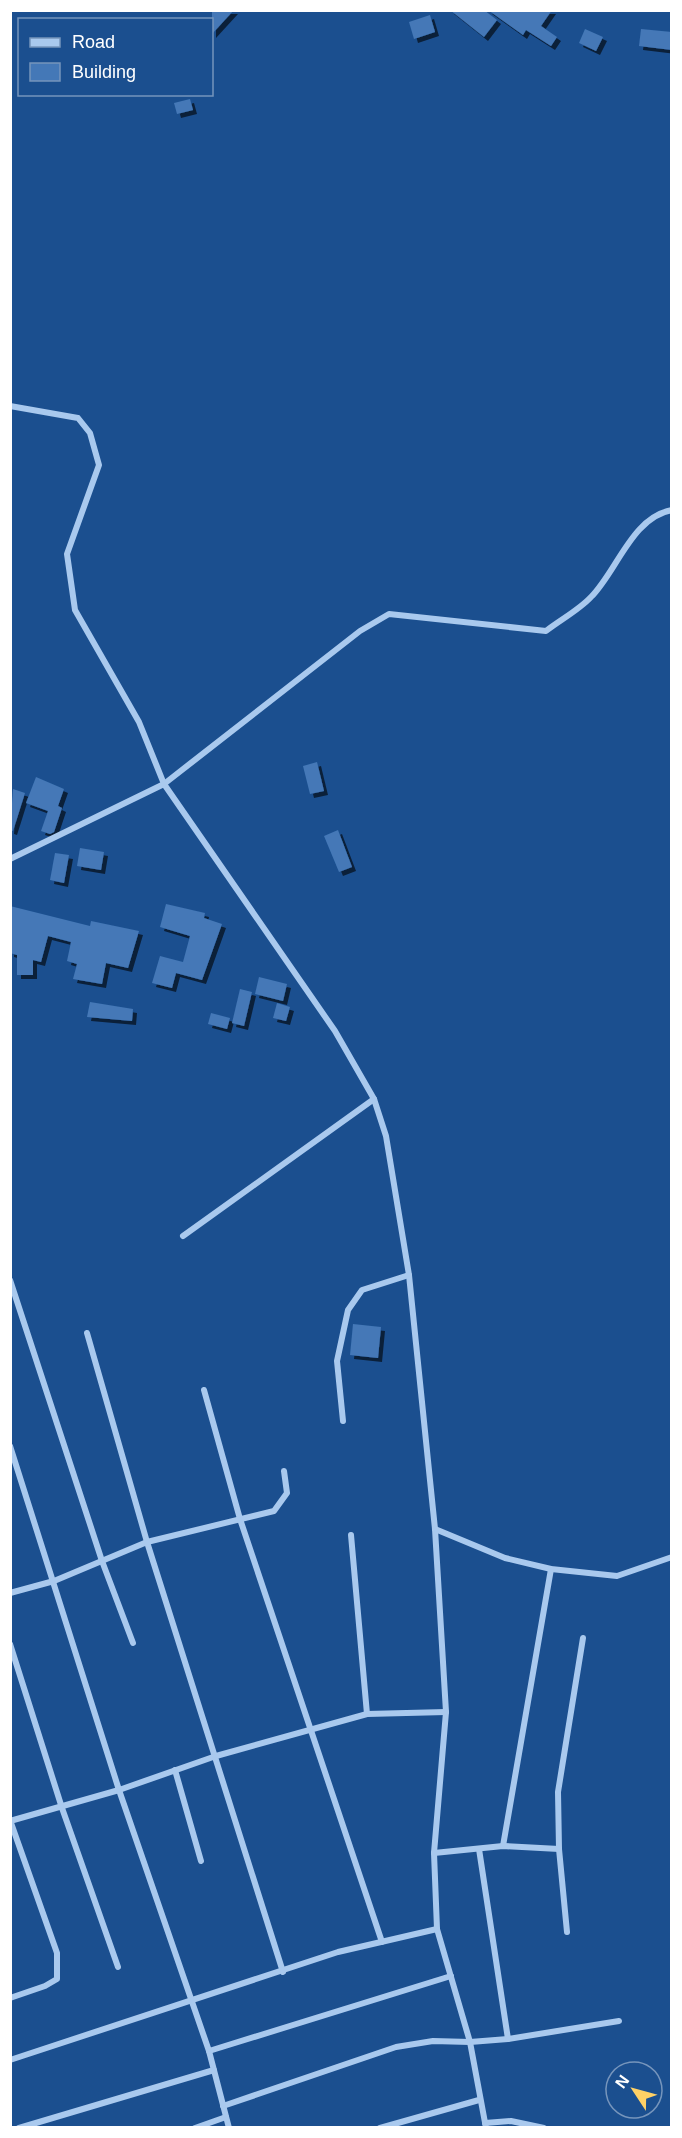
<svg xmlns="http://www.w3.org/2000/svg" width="682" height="2138" viewBox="0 0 682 2138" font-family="Helvetica,sans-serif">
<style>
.building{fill:#4478b7;filter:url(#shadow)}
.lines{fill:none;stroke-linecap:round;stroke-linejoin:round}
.street{stroke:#a9c9ee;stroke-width:6}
</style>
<defs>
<filter id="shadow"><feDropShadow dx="4" dy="4" stdDeviation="0" flood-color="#0009"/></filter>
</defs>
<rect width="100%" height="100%" fill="#1b4f8f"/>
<g class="building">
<path d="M212,10H234L212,34Z"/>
<path d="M450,10H484L497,20L484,37Z"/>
<path d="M488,10H552L541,26L557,37L551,46L526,30L523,35Z"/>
<path d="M430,15L435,32L414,39L409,22Z"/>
<path d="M585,29L603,37L596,51L579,43Z"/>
<path d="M641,29L672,32V50L639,46Z"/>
<path d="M190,99L193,110L177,114L174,103Z"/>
<path d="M317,762L324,791L310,794L303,766Z"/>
<path d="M36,777L64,789L58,806L62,808L54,832L50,834L41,831L48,811L26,803Z"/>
<path d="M13,789L25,793L13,831L10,830Z"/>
<path d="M338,830L352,867L339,872L324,836Z"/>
<path d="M80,848L104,852L101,870L77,866Z"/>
<path d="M55,853L69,855L64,883L50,880Z"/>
<path d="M166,904L205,913L204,918L222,924L202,980L176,973L172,988L152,983L160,956L183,962L190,936L160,927Z"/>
<path d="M10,906L90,926L91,921L139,931L128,968L106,963L102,984L73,979L77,964L67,961L71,942L48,936L41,962L33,960V975H17V955L10,953Z"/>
<path d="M259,977L287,984L283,1001L255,994Z"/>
<path d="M240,989L252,992L244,1026L232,1023Z"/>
<path d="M90,1002L133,1009L132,1021L87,1017Z"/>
<path d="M277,1003L290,1007L286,1021L273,1018Z"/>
<path d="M211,1013L230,1018L227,1029L208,1024Z"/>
<path d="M353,1324L381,1327L378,1358L350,1355Z"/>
</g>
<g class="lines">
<g class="street">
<path d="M10,406L78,418L90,433L99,465L67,554L75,610L139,722L164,784L335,1031L374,1099L386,1136L409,1275L435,1529L446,1712L434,1853L437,1929L470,2042L486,2128"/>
<path d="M10,859L164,784L360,631L389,614L546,631C560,620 579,610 591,597C617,571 632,517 672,510"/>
<path d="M183,1236L374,1099"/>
<path d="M10,1280L102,1561L133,1643"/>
<path d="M87,1333L147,1542L283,1972"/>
<path d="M204,1390L240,1519L382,1942"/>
<path d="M343,1421L337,1361L348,1310L362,1290L409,1275"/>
<path d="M10,1446L119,1790L209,2051L229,2128"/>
<path d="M435,1529L505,1558L551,1569L617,1576L672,1557"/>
<path d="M351,1535L367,1714"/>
<path d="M10,1593L54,1581L147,1542L274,1511L287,1493L284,1471"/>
<path d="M10,1644L62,1808L118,1967"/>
<path d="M175,1770L201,1861"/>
<path d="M10,1820L57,1953V1979L45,1986L10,1998"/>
<path d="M10,1821L119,1790L216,1756L367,1714L446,1712"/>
<path d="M503,1846L551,1569"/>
<path d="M479,1849L508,2039"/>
<path d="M434,1853L503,1846L559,1849"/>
<path d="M567,1932L559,1849L558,1792L583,1638"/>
<path d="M209,2051L451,1976"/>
<path d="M10,2060L338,1952L437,1929"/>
<path d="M223,2106L396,2047L433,2041L470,2042L508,2039L619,2021"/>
<path d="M485,2123L511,2121L544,2128"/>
<path d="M19,2128L214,2070"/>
<path d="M195,2128L226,2117"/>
<path d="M380,2128L479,2100"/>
</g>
</g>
<rect width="682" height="2138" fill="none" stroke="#ffffff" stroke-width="24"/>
<rect x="18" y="18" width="195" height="78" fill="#1b4f8f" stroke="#7695bc" stroke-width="1.5"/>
<rect x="30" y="38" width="30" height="9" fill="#a9c9ee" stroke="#7695bc" stroke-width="1.5"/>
<text x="72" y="48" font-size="18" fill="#ffffff">Road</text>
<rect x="30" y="63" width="30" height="18" fill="#4478b7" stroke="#7695bc" stroke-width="1.5"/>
<text x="72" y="78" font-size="18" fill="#ffffff">Building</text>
<g transform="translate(634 2090) rotate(306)"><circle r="28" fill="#1b4f8f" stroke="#7695bc" stroke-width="1.5"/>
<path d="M0-4.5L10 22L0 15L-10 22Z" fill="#ffd166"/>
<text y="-9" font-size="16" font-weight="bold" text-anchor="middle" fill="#ffffff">N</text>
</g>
</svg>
